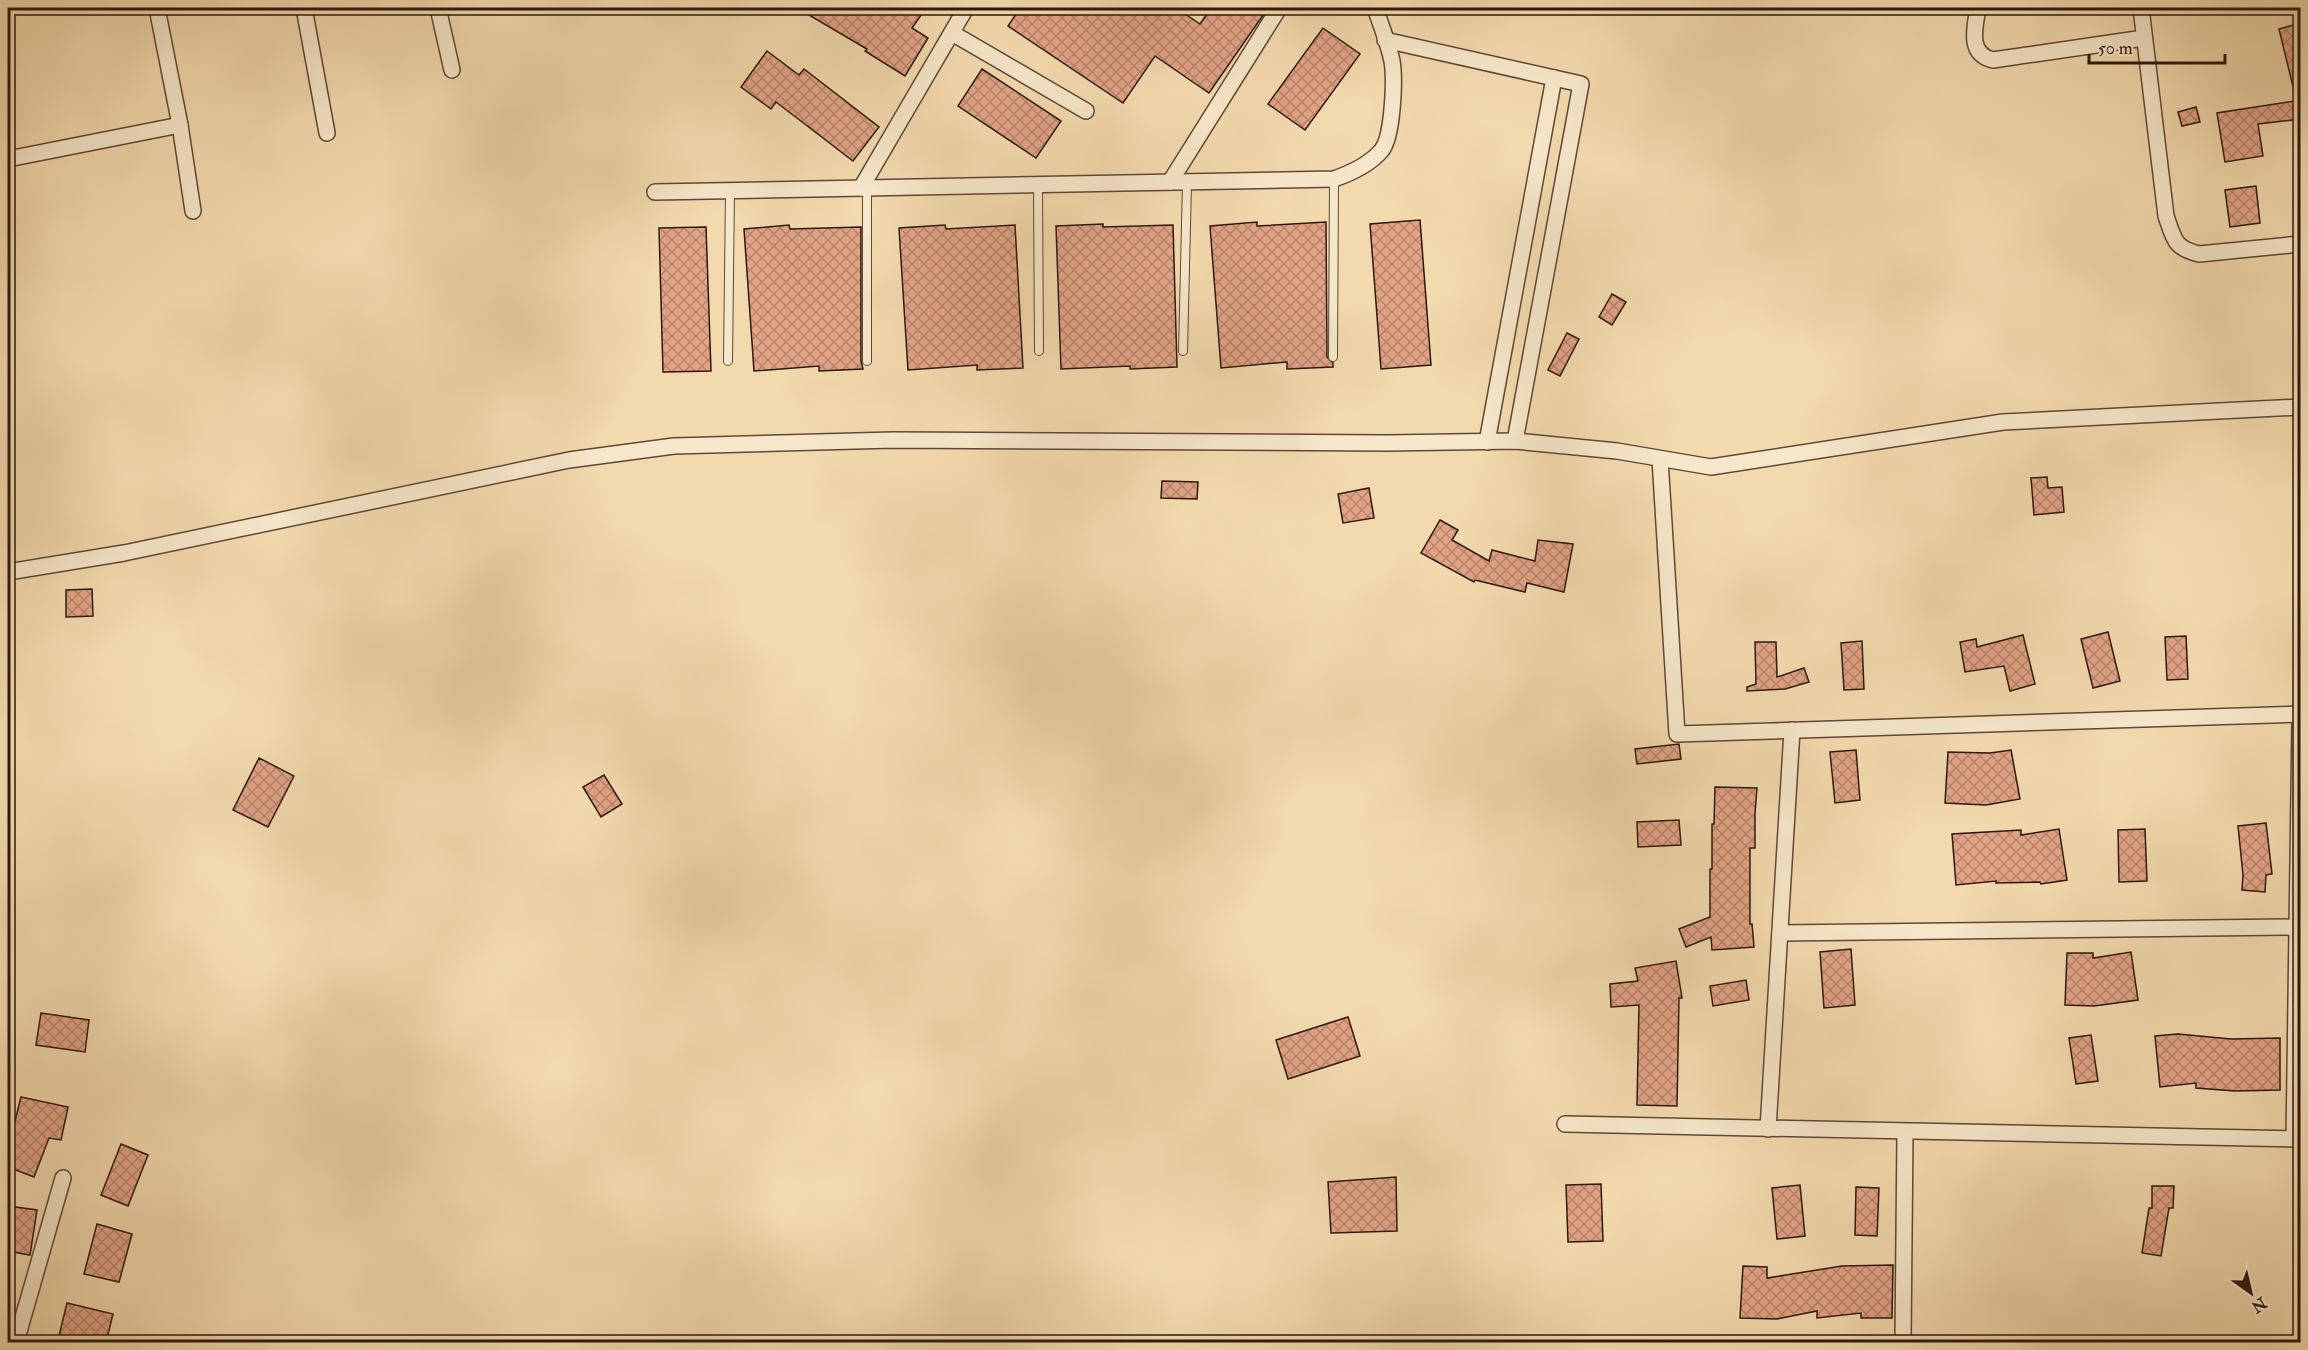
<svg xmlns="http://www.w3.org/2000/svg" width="2308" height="1350" viewBox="0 0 2308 1350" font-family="'IM FELL Double Pica',serif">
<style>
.building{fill:url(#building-cross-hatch);stroke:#2c170f;stroke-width:1.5}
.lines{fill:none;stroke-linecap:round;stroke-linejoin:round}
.service-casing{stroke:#5e4837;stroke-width:10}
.minor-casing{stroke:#5e4837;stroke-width:18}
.service{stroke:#f7e7ca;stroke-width:8}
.minor{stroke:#f7e7ca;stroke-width:15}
</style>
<defs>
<pattern id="building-cross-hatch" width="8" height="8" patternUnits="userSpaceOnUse" patternTransform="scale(1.5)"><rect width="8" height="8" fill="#e2a386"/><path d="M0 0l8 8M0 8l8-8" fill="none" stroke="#b7846c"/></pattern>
</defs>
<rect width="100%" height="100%" fill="#f3daae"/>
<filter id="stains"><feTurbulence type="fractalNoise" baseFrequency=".00333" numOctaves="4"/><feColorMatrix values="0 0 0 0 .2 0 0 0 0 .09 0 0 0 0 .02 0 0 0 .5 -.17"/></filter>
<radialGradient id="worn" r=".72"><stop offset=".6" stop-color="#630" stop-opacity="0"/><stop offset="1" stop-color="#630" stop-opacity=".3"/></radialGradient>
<g class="building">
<path d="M797,8H926L912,28L928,38L905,76L865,51L867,49Z"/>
<path d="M1020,8H1176L1200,24L1211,8H1268L1209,93L1155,56L1123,103L1008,26Z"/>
<path d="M2301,23V95H2295L2279,29Z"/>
<path d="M1323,28L1360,54L1305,130L1268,104Z"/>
<path d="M767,51L799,75L804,69L879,127L853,161L776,102L771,109L741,87Z"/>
<path d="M982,69L1061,121L1036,158L958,106Z"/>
<path d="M2301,100V119L2258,124L2263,156L2225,162L2217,113Z"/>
<path d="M2196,107L2200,122L2182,126L2178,112Z"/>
<path d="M2256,186L2260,223L2230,227L2225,190Z"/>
<path d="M1420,220L1431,365L1381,369L1370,224Z"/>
<path d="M1257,222V226L1326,222L1327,357L1333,363V367L1287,369V362L1221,368L1210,226Z"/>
<path d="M1103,224V227L1173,225L1177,367L1130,369V366L1061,369L1056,226Z"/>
<path d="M789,225L790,229L861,227V361L863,369L819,371V366L754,371L744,229Z"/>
<path d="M945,225L946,229L1015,225L1023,368L977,370V365L908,370L899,228Z"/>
<path d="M706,227L711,371L663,372L659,228Z"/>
<path d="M1612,294L1626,302L1612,325L1599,317Z"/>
<path d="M1567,333L1579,339L1560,376L1548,370Z"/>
<path d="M2047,477L2048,488L2062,487L2064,512L2034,515L2031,478Z"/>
<path d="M1162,481L1198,482L1197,499L1161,498Z"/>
<path d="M1369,488L1374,518L1343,523L1338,494Z"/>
<path d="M1440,520L1458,530L1452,540L1489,561L1492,550L1535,561L1538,540L1573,544L1564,592L1527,583L1525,592L1475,580L1474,582L1421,553Z"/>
<path d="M92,589L93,616L66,617V590Z"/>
<path d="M2108,632L2120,681L2093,688L2081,639Z"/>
<path d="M2023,635L2035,684L2010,691L2004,666L1965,672L1960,642L1976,639L1977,647Z"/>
<path d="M2186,636L2188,679L2167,680L2165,637Z"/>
<path d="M1862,641L1864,689L1844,690L1841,643Z"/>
<path d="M1755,642H1776L1777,677L1804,668L1809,682L1785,689L1747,691V687L1756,684Z"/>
<path d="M1679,744L1681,759L1637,764L1635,749Z"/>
<path d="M1856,750L1860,800L1835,803L1830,752Z"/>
<path d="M2011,750L2020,799L1986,805L1945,803L1948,752L1990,753Z"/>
<path d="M259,758L294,776L268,827L233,810Z"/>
<path d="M604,775L622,804L601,817L583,787Z"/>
<path d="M1715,787L1757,788L1755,813V848H1750V924H1752L1754,947L1712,950L1711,937L1686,947L1679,929L1710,917V869H1712V824H1714Z"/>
<path d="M1679,820L1681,845L1638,847L1637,822Z"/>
<path d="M2266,823L2272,874L2266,875L2265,892L2242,890L2243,875L2238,826Z"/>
<path d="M2059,829L2067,880L2041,884L2040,882L1996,883V881L1956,885L1952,834L2021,830V835Z"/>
<path d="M2145,829L2147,881L2119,882L2118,830Z"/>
<path d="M1851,949L1855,1005L1824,1008L1820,952Z"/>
<path d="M2131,952L2138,1000L2094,1006L2065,1005L2067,953H2093V958Z"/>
<path d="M1676,961L1682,998H1679L1677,1106L1637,1105L1639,1005L1611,1007L1610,984L1638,981L1635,968Z"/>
<path d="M1746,980L1749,1000L1713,1006L1710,986Z"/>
<path d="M41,1013L89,1020L85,1052L36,1045Z"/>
<path d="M1348,1017L1360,1056L1288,1079L1276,1040Z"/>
<path d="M2178,1034L2231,1039L2280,1038V1090L2235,1091L2196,1088V1083L2160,1087L2155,1036Z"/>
<path d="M2091,1035L2098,1081L2076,1084L2069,1038Z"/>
<path d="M21,1097L68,1107L61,1140L49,1138L34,1177L8,1167V1131L12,1133Z"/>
<path d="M121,1144L148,1155L128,1206L101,1195Z"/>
<path d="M1396,1177L1397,1231L1331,1233L1328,1182Z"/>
<path d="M1601,1184L1603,1241L1568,1242L1566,1185Z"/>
<path d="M1800,1185L1805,1236L1777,1239L1772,1188Z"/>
<path d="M2152,1186H2174L2173,1208H2169L2161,1256L2142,1253L2149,1208H2152Z"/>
<path d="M1856,1187L1879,1188L1877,1236L1855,1235Z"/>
<path d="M8,1206L37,1210L30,1255L8,1251Z"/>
<path d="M97,1224L132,1234L119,1282L84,1274Z"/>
<path d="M1893,1265L1892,1318H1861V1313L1817,1318V1311L1777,1319L1740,1318L1743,1266L1767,1267V1278L1842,1266Z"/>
<path d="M67,1303L113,1314L106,1342H90L59,1336Z"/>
</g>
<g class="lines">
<defs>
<g id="service">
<path d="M1038,186L1039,351"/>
<path d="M1183,351L1187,183"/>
<path d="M1333,357L1334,179"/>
<path d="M728,361L730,191"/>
<path d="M867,361V188"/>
</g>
<g id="minor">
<path d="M157,8L180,125L193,211"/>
<path d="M304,8L327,133"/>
<path d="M438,8L452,70"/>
<path d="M1978,8C1975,27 1967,54 1993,60L2144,38"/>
<path d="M2141,8L2166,216C2174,239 2174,248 2199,254L2300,244"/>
<path d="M952,33L1086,111"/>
<path d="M1385,40L1581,84L1515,441"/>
<path d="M8,159L180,125"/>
<path d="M1170,182L1279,8"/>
<path d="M861,188L966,8"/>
<path d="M655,192L1334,179C1351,173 1369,165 1381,151C1393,138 1395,79 1392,61C1388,43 1381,25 1375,8"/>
<path d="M1487,442L1554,78"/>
<path d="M1660,459L1677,734L2300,714"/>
<path d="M8,572L124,553L569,460L674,446L893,440L1387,443L1515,441L1617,451L1711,467L2003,422L2300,407"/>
<path d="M1780,933L2297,927"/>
<path d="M1565,1124L2300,1139"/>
<path d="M1768,1129L1792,730"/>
<path d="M2294,1139L2300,721"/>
<path d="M16,1342L63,1178"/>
<path d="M1903,1342L1905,1132"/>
</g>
</defs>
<use href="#service" class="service-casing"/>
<use href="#minor" class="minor-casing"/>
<use href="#service" class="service"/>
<use href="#minor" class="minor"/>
</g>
<rect width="2308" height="1350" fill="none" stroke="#f3daae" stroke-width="30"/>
<rect x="9" y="9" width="2290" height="1332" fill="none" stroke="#2c170f" stroke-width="3"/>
<rect x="15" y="15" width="2278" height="1320" fill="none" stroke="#2c170f" stroke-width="1.5"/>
<g transform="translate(2251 1293) rotate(146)" stroke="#f7e7ca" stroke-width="4.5" paint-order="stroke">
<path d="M0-4.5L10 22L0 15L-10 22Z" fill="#2c170f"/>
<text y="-9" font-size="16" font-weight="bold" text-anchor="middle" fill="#2c170f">N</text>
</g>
<path d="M2089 54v9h136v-9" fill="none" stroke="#2c170f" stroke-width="3"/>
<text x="2098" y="54" font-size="18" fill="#2c170f" stroke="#f7e7ca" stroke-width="4.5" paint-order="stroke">50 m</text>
<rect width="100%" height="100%" filter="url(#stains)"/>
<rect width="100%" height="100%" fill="url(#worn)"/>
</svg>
